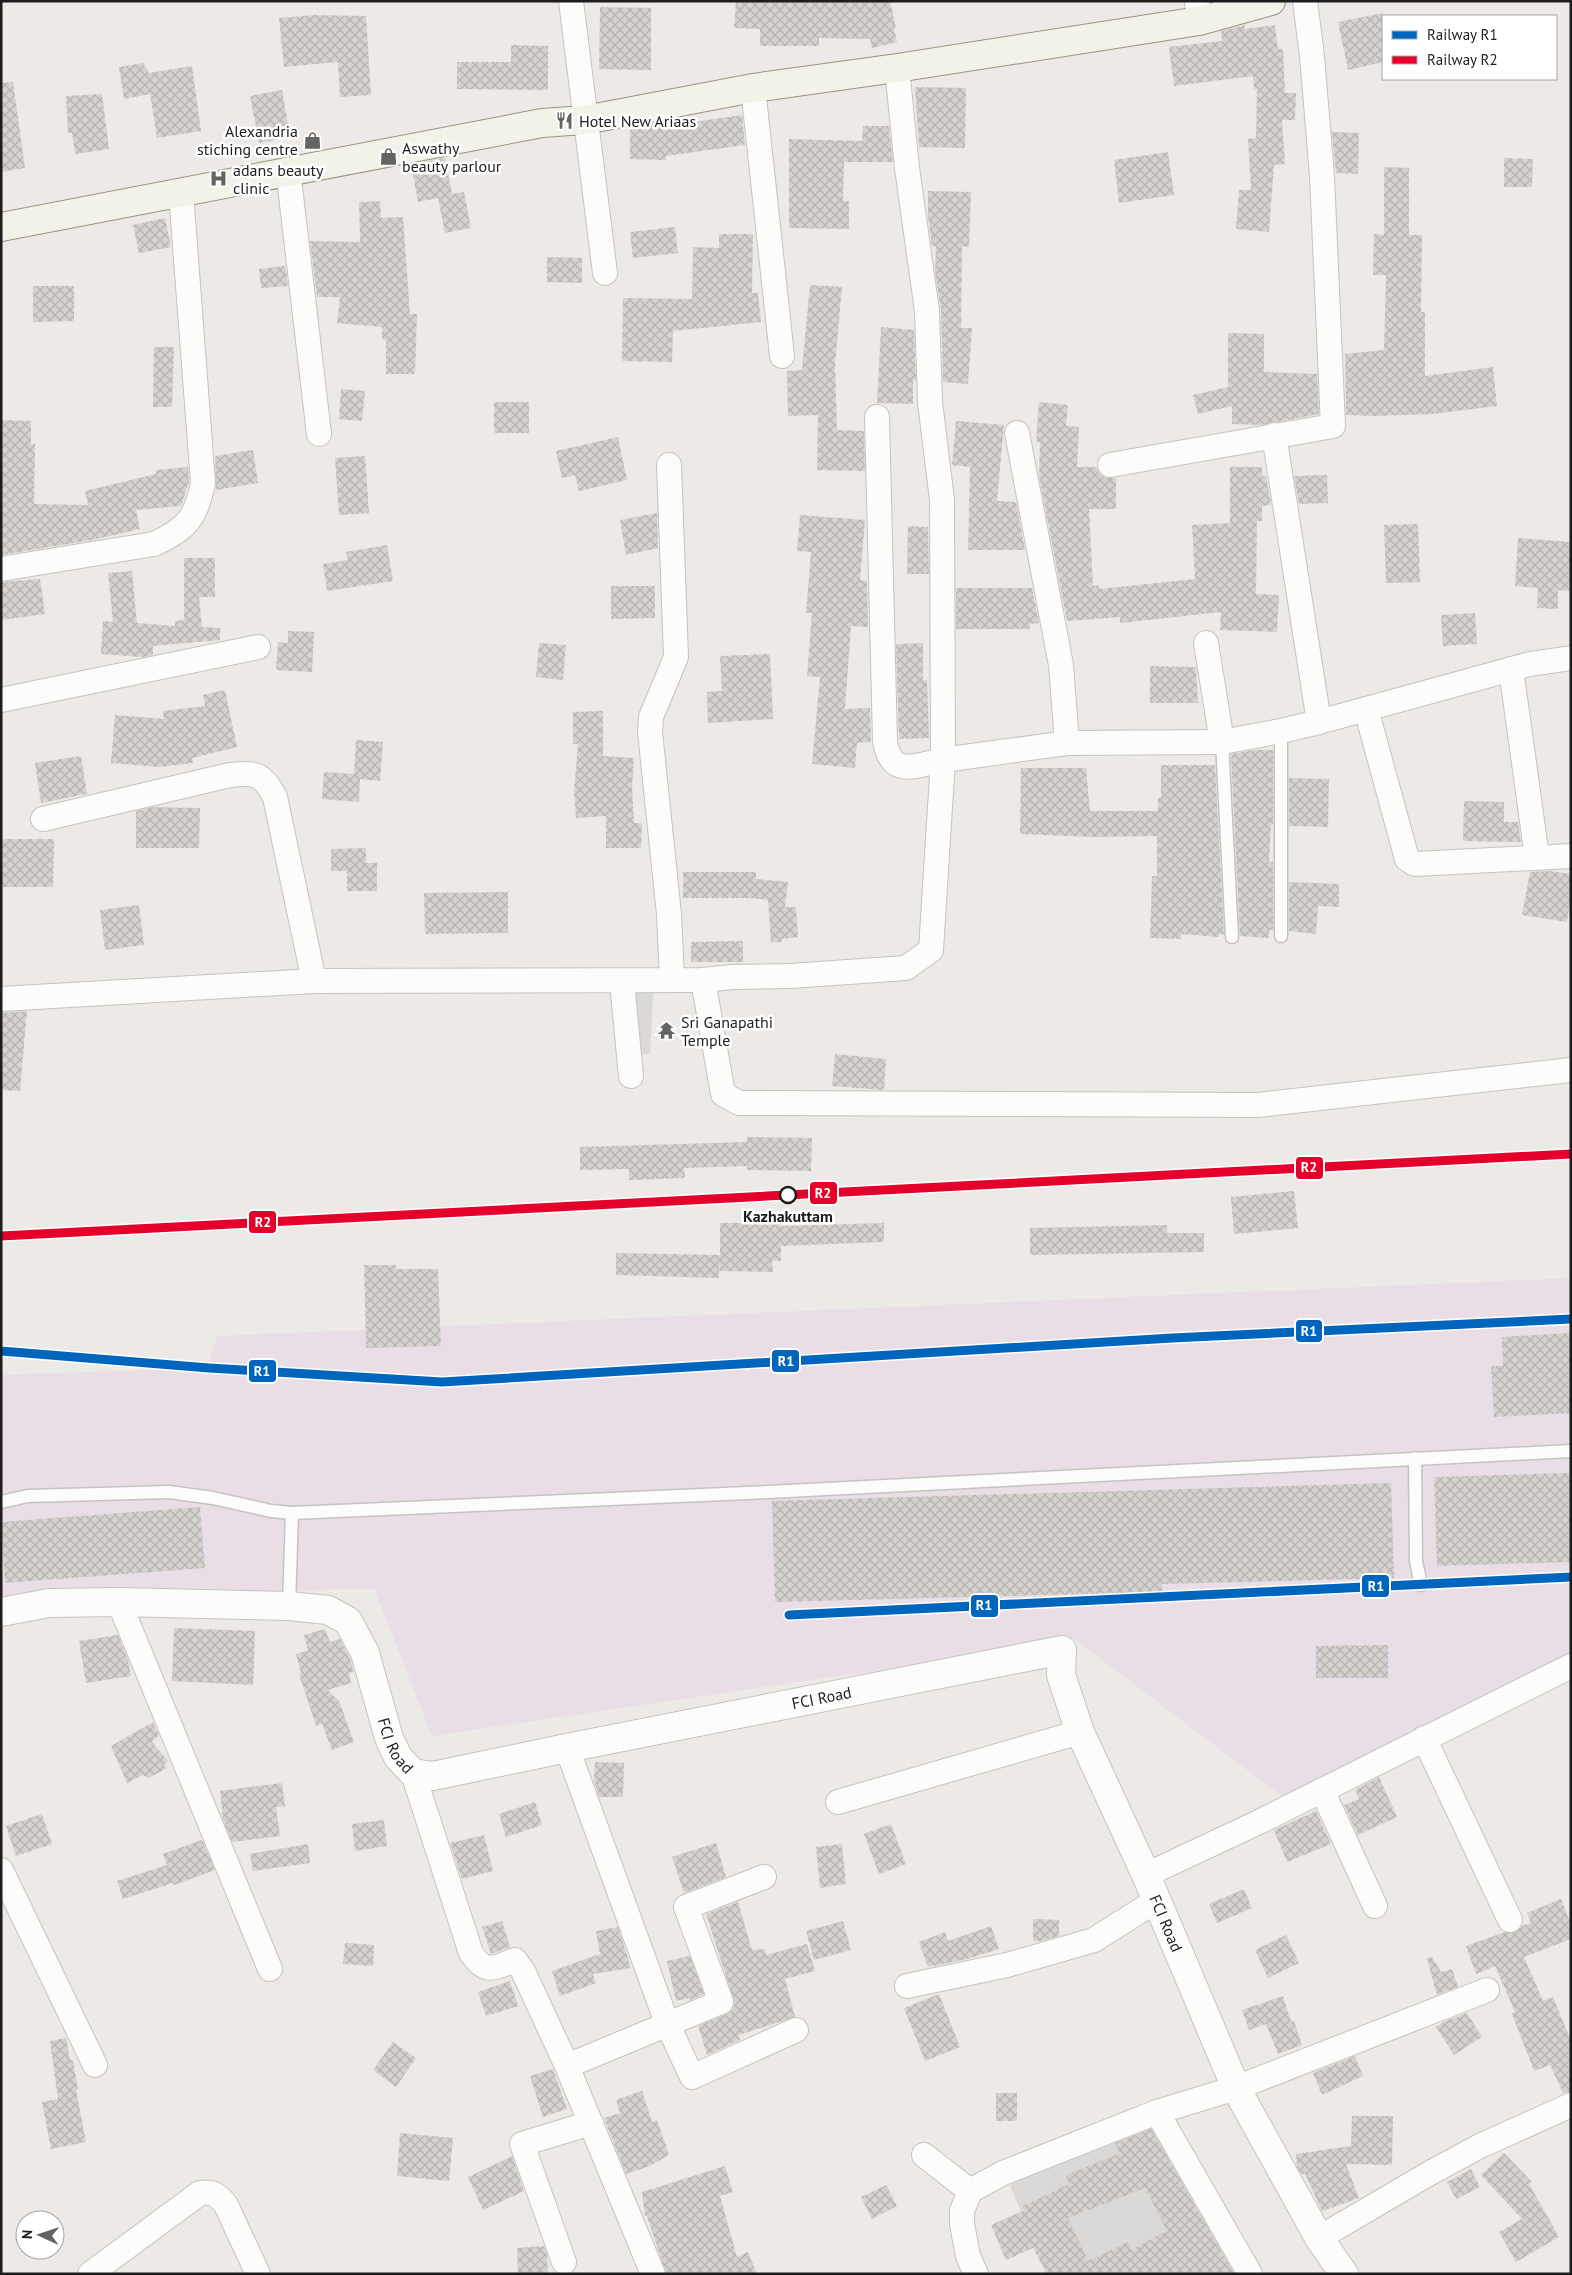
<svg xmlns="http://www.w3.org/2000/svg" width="1572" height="2275" viewBox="0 0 1572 2275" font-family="'PT Sans',sans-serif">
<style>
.residential{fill:#dbd9d7}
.industrial{fill:#eadee6}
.parking{fill:#dad9d7}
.building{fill:url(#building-cross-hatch);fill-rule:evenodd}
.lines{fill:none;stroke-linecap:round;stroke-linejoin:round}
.service-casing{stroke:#c4c3c2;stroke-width:15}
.minor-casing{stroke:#c4c3c2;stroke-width:26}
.tertiary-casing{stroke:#c4c3c2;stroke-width:30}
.secondary-casing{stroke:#96957e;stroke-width:30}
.service{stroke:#fcfcfb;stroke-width:12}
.minor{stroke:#fcfcfb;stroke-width:24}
.tertiary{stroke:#fcfcfb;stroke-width:28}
.secondary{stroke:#f3f2e9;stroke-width:28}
.rail{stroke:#cacac9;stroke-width:4;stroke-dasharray:10 10;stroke-linecap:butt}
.rail-1-casing{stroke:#fff;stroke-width:12}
.rail-2-casing{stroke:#fff;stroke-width:12}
.rail-1{stroke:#0065bd;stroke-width:9}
.rail-2{stroke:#e4002b;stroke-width:9}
.stop-dot{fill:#fff;stroke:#1d1d1d;stroke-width:2.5}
.labels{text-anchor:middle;stroke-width:5;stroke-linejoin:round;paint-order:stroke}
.poi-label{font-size:16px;fill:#1d1d1d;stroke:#fff;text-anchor:start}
.stop-label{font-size:16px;font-weight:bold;fill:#1d1d1d;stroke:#fff}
.street-label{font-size:16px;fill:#1d1d1d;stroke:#fff}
.line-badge{stroke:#fff;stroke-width:2}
.badge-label{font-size:14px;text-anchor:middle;font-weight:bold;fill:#fff}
</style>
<defs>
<pattern id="building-cross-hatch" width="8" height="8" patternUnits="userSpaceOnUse" patternTransform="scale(1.25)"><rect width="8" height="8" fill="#d4d1ce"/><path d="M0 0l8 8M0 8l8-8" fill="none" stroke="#b6b3b0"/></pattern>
</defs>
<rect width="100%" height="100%" fill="#ece9e6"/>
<path class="residential" d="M1154,2116L1250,2274H1046L1010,2185Z"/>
<path class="industrial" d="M1571,1278V1664L1284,1798L1077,1641L432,1736L374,1589L1,1597V1375L208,1368L217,1336Z"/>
<path class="parking" d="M625,975L654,976L650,1054L622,1053Z"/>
<g class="building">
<path d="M736,1H890L896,28L894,29L897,42L872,48L870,39L819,38V46H760V29L734,28Z"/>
<path d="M600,7L651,8V70L599,69Z"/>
<path d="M1383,13V62L1348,70L1338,22Z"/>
<path d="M314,15L366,16L371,95L340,97L338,62L284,67L279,18Z"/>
<path d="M1245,25V29L1275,25L1278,49H1283L1285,93H1296L1295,120H1282L1285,164L1274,165L1269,232L1236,229L1239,190H1251L1248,139L1256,138L1257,89H1254L1253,76L1174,86L1169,47L1222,41L1221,31Z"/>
<path d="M511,45L548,46V90L457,89V62H511Z"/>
<path d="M143,63L149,73L192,66L201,131L157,138L150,94L124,99L119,67Z"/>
<path d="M13,82L25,168L1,172V83Z"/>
<path d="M915,87L966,88L965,148L919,147Z"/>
<path d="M282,90L290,137L259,143L250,96Z"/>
<path d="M102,94L109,149L75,154L72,133H68L66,96Z"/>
<path d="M742,115L745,145L666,156V160L630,159V127L666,120V126Z"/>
<path d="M863,126H889L893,162H844L843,201H849V229L789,228V139L862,141Z"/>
<path d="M1332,132L1359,133L1358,174L1336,173Z"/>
<path d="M1168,152L1174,195L1119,203L1114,160Z"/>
<path d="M445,158L452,194L464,192L471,228L445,233L438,198L418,202L411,164Z"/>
<path d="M1504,158L1533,159L1532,187H1504Z"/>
<path d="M1384,167L1409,168V235H1422L1421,312H1425V376L1493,367L1497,406L1432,414L1377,416L1346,415L1345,354L1384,350L1386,275H1373L1374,234L1384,235Z"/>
<path d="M928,191L971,192L969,247L962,246L961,328H972L968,384L943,382L941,310L935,271L936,246H932L928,216Z"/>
<path d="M380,201L381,218L403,217L410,314H417L415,374H386V340L382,339V327L337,323L340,297H317L310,241L360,242L359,202Z"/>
<path d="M165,218L171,247L139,253L133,225Z"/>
<path d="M675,227L678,253L633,258L630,232Z"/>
<path d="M719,234H753L752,293H758L761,322L673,331L672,362L622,361L623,298L692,299L693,247L719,248Z"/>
<path d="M547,257L582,258V283L547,282Z"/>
<path d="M285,266L288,286L261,288L259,269Z"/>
<path d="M810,285L842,287L835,365L837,430L864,431L865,471L817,470L818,415L788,416L787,371L802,370Z"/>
<path d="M33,286H74V321L33,322Z"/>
<path d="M881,327L914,330L916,380H913V404L877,403Z"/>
<path d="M1228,333L1264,334V372L1317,374L1319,414L1262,425L1232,424V406L1198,414L1193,395L1228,387Z"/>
<path d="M154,347H174L172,407H153Z"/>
<path d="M341,389L365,391L362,421L339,419Z"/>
<rect x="494" y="402" width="35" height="31"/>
<path d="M1039,402L1068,405L1066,426L1079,427L1077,467H1096L1099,473L1105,478H1116V509H1089L1093,586L1099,585V589L1195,579L1192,525L1230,523V467H1262V476H1266L1271,505L1262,506V521H1257L1256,594L1279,595L1277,632L1220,630L1221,612L1120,623V617L1067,621L1039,476L1040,442H1036Z"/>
<path d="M2,420L31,421V444H35L34,504L88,505L85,491L156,474V470L188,467L189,482L181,506L136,510L140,529L92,540L1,555Z"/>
<path d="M956,421L1004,425L997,501L1016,502L1025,550H968L970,467L952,465Z"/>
<path d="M618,437L627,480L579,491L575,475L562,478L556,451Z"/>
<path d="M253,450L258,483L216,490L215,456Z"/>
<path d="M365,456L369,513L339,515L335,458Z"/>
<path d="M1327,475L1328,503L1299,504L1294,476Z"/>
<path d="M657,513L658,548L626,555L620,520Z"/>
<path d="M800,515L865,520L860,580L867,581L868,627L851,626L845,709L870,708L871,740L870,742L857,743L855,768L812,764L820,677L807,676L812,613H806L811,552L797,551Z"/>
<path d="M1418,524L1420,582L1386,583L1384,525Z"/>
<path d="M908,526L928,527L929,574H907Z"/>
<path d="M1518,538L1571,542V591L1558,590V609L1537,608L1538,588L1515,586Z"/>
<path d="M387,545L393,581L327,591L323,564L348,560L346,552Z"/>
<path d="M184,558H215V597H199L202,627L220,628V640L153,646V655L143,657L101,654L103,621L113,622L108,573L132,571L137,623L175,626V621L184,620Z"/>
<path d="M40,579L45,614L1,620V582Z"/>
<path d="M611,586H655V618L611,619Z"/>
<path d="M956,588H1032L1039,623L1030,624V629H956Z"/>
<path d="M1475,613L1477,644L1443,646L1441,615Z"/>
<path d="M288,631L314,632L312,672L276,670L278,642L288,643Z"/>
<path d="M539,643L566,645L563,680L536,677Z"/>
<path d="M923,643V680H927L929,738L899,739L896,644Z"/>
<path d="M770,654L773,719L708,723L707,692L722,691L720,656Z"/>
<path d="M1150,666L1196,667L1198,703H1150Z"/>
<path d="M225,690L237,747L192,758L193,763L159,767L111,763L115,715L164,719L163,711L205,706L203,695Z"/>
<path d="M603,711V756L634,758L632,785L634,823H642L641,848H606V816L576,818L574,792L578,744H573V712Z"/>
<path d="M356,740L383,742L380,781L360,779L359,802L322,799L324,772L354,774Z"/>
<path d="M1254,750H1273V825H1271L1269,862H1273V930H1269V938L1240,936L1231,754Z"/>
<path d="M81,756L87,794L41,803L35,763Z"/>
<path d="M1161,765H1215L1224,935L1219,934V937L1181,934V939L1150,938L1152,876H1157V836L1093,837L1020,834L1021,768H1086L1090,811H1158V798H1161Z"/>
<path d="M1289,778L1329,779L1328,827L1289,826Z"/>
<path d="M1464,801L1504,802V822H1518L1521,842L1463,841Z"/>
<path d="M153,807L200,808L199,848H136V811Z"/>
<path d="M1,839H54L53,887H1Z"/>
<path d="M366,848V863H377V891H347V871H331V849Z"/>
<path d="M1550,871L1571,874V897L1567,922L1522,915L1530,872Z"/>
<path d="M683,872H756V879L788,882L785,907H796L798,937L782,939L781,942H771L768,900L750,898H683Z"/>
<path d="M1289,882L1339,884V907L1318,906L1316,934L1289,931Z"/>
<path d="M508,892V933L425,934L424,893Z"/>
<path d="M139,905L144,945L105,950L100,910Z"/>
<path d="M743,941V962H691V942Z"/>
<path d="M27,1011L20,1091L1,1090V1013Z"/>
<path d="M835,1054L886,1059L884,1090L832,1086Z"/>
<path d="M747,1137L812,1138L811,1171L747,1170V1166L684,1168L685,1178L629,1180V1169L580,1170V1147L747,1142Z"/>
<path d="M1294,1191L1298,1228L1234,1234L1231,1197Z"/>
<path d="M720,1223H781V1226L884,1223V1242L781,1246V1261H772L773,1272L720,1271V1255L719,1278L616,1275V1253L720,1255Z"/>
<path d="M1167,1225V1233H1204V1252L1030,1255V1228Z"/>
<path d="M364,1265H396V1269H438L441,1346L366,1348Z"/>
<path d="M1571,1333V1413L1494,1417L1491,1366H1503L1502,1337Z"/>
<path d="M1571,1473V1562L1437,1566L1434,1477Z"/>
<path d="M1391,1483L1394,1578L1162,1584V1592L775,1602L772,1501Z"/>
<path d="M200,1507L205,1568L5,1583L1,1522Z"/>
<path d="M174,1628L255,1631L253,1685L172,1681Z"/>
<path d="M325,1629L330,1642L340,1639L350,1659L354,1672L349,1673L351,1683L328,1690L339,1701L354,1742L332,1750L322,1724L316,1726L299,1674L301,1673L296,1654L308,1650L304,1635Z"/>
<path d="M118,1635L128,1660L131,1676L86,1683L79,1641Z"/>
<path d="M1388,1645V1678H1316V1646Z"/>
<path d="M153,1722L159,1735L152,1742L168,1761L164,1765L167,1768L149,1778L143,1775L127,1783L111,1746Z"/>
<path d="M595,1762L624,1763L623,1797H599L594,1781Z"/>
<path d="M1379,1777L1397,1817L1358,1835L1344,1805L1359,1799L1355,1790Z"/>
<path d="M282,1783L285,1806L276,1807L280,1836L232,1842L223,1819L220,1791Z"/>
<path d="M535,1802L542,1825L506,1837L499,1814Z"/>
<path d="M1316,1811L1331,1844L1287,1862L1274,1830Z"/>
<path d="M42,1814L52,1844L16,1856L6,1826Z"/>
<path d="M384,1820L387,1846L355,1851L352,1824Z"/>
<path d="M891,1824L906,1864L879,1874L864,1834Z"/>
<path d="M484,1835L493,1871L462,1879L450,1843Z"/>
<path d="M202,1840L215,1870L174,1885L173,1883L123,1899L117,1881L167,1865L163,1854Z"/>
<path d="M716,1843L726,1877L684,1893L672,1857Z"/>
<path d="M308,1844L310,1863L253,1871L250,1854Z"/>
<path d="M842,1844L846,1884L820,1888L816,1847Z"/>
<path d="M1244,1889L1252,1908L1217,1923L1209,1904Z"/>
<path d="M1561,1899L1571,1924V1939L1524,1957L1543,2001L1553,1997L1571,2041V2092L1563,2093L1550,2065L1534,2071L1512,2014L1515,2012L1495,1966L1476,1974L1466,1946L1505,1932H1516L1522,1926L1531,1923L1527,1913Z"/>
<path d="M738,1902L752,1950L765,1949L766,1955L807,1944L815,1971L785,1979L795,2017L739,2035L740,2040L707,2055L698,2026L727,2014L732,2010L735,2004L706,1914Z"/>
<path d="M1033,1919L1059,1920V1936L1041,1941H1033Z"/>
<path d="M502,1921L510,1947L491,1954L482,1927Z"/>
<path d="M843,1921L851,1950L814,1960L806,1931Z"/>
<path d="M991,1926L999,1949L967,1959L928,1967L919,1942L945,1932L948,1941Z"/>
<path d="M618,1927L631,1968L593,1974L596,1983L560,1996L552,1971L600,1954L596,1931Z"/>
<path d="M1286,1935L1299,1963L1268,1978L1255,1950Z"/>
<path d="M345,1943L374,1945L373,1966L343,1964Z"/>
<path d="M690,1956L704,1994L690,2000L689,1998L676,2001L667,1961Z"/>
<path d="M1432,1957L1441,1972L1452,1969L1458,1987L1437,1995L1427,1959Z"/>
<path d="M510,1981L518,2006L486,2016L478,1992Z"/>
<path d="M939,1994L960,2047L925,2061L904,2008Z"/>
<path d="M1283,1996L1291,2022L1294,2021L1302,2045L1278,2054L1266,2024L1249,2030L1242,2010Z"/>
<path d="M1467,2013L1482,2037L1454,2055L1436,2027L1445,2021Z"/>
<path d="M66,2038L70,2060H73L78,2090H76L86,2142L51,2149L42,2102L58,2099L50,2041Z"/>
<path d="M393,2042L416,2058L396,2087L373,2070Z"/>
<path d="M1355,2056L1363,2076L1322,2095L1313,2073Z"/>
<path d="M553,2069L567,2109L543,2117L530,2076Z"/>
<path d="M642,2091L652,2122L657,2120L669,2155L650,2166L626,2174L604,2118L620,2113L616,2100Z"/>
<rect x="996" y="2093" width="21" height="28"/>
<path d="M1352,2116H1393L1392,2165L1346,2164L1359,2198L1322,2211L1305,2174H1302L1297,2167L1296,2154L1351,2146Z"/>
<path d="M1151,2129L1234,2274H1047L1033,2248L1006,2260L991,2225L1025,2210L1023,2206L1069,2184L1066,2175L1120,2153L1115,2143ZM1145,2188L1167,2231L1131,2250L1128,2242L1088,2261L1068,2218Z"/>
<path d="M400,2133L453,2138L449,2181L397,2176Z"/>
<path d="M1504,2153L1532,2182L1529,2184L1559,2237L1516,2262L1499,2232L1522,2219L1481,2175Z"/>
<path d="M512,2156L524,2191L483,2210L468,2177Z"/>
<path d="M725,2166L733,2192L720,2196L737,2257L748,2252L757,2274H666L647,2216H645L642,2192Z"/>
<path d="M1471,2169L1480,2187L1456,2199L1447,2182Z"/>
<path d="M886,2185L897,2206L872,2219L861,2197Z"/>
<path d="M544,2246L547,2255L548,2274H518L517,2248Z"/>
</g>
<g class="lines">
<defs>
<g id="service">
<path d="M1281,731V936"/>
<path d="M1222,742L1232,937"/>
<path d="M1415,1458L1416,1561L1421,1585"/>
<path d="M1,1502L28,1496L169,1492L213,1498L271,1511L292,1513L768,1492L1571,1451"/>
<path d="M289,1606L292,1513"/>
</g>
<g id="minor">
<path d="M571,1L605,273"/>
<path d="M1197,1L1199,21"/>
<path d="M753,88L782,356"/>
<path d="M288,170L319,434"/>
<path d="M877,417L885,741C891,779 915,765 943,760L942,500L930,402L927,311L907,168L897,68"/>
<path d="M1017,433L1061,665L1067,743"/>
<path d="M1274,435L1319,722"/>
<path d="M669,465L676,657L651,717L650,732L669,914L672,980"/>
<path d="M1110,465L1333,426L1322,176L1312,56L1305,1"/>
<path d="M1,569L154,544C187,529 196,518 203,483L181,193"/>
<path d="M1206,643L1222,742"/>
<path d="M1511,669L1537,857"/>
<path d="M1,700L258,647"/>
<path d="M1366,709L1407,859L1415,864L1571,856"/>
<path d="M43,819L230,775C256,772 263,774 275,797L314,981"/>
<path d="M703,980L723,1094L739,1103L1258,1105L1571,1070"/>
<path d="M622,982L631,1076"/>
<path d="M1,999L314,981L703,980L732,977L790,976L906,968L931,950L943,760L1067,743L1222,742L1281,731L1319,722L1530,664L1571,658"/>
<path d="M119,1602L270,1969"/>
<path d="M1424,1738L1510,1920"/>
<path d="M567,1748L667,2023L692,2077L796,2030"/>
<path d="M413,1773L471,1953C486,1975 493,1968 515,1960L523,1971L567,2066"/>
<path d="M1322,1790L1375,1906"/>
<path d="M838,1802L1080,1732"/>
<path d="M1,1870L95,2065"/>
<path d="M1146,1875L1259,1822L1571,1666"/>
<path d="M907,1986L1007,1965L1094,1940L1157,1900"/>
<path d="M1157,2112L1250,2274"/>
<path d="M924,2155L970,2191"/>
<path d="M1319,2238L1430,2173L1480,2146L1571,2105"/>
<path d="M564,2262L522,2144L591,2123"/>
<path d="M90,2274L200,2193C213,2191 218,2195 226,2205L258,2274"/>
<path d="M653,2274L567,2066L721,2002L686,1907L764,1877"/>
<path d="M976,2274L968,2256L962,2224V2211L970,2191L1003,2173L1157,2112L1236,2088L1487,1990"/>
</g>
<g id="tertiary">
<path id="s1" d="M1,1612L49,1603L119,1602L289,1606L328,1610L348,1621L365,1653L389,1738L398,1757L413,1773L433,1776L567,1748L1062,1650L1061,1675L1080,1732L1146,1875L1236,2088L1319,2238L1344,2274"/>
</g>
<path id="secondary" d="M1,227L542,123L585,120L753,88L897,68L1199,21L1271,1"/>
</defs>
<use href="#service" class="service-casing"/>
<use href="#minor" class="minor-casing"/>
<use href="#tertiary" class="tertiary-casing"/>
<use href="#secondary" class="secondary-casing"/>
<use href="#service" class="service"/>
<use href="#minor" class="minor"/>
<use href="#tertiary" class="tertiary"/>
<use href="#secondary" class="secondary"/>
<g class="rail">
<path d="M1,1351L209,1368L442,1382L1172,1338L1571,1319"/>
<path d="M789,1615L1571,1577"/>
</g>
<defs>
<g id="rail-1">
<path d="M1,1351L209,1368L442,1382L1172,1338L1571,1319"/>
<path d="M789,1615L1571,1577"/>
</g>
<path id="rail-2" d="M1,1236L1571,1154"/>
</defs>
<use href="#rail-1" class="rail-1-casing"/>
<use href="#rail-2" class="rail-2-casing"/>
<use href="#rail-1" class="rail-1"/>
<use href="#rail-2" class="rail-2"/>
</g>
<defs>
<symbol id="restaurant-bare" viewBox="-9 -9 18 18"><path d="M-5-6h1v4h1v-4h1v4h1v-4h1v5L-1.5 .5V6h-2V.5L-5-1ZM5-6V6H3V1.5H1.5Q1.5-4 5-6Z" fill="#656463" stroke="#fff" stroke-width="2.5" paint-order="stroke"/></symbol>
<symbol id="shop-bare" viewBox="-9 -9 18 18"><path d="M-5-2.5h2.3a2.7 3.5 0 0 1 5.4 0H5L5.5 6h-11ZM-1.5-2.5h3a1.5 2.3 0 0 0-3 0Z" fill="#656463" stroke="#fff" stroke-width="2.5" paint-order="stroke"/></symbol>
<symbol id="hospital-bare" viewBox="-9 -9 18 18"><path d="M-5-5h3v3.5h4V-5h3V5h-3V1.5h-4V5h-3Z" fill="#656463" stroke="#fff" stroke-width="2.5" paint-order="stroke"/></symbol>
<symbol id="temple-bare" viewBox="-9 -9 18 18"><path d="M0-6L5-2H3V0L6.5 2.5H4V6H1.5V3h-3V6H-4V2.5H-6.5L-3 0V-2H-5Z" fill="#656463" stroke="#fff" stroke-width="2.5" paint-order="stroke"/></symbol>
</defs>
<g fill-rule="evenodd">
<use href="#restaurant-bare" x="552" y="108" width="25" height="25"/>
<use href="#shop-bare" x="300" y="128" width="25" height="25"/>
<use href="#shop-bare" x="376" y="144" width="25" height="25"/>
<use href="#hospital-bare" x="206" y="166" width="25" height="25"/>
<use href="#temple-bare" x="654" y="1018" width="25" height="25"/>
</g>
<circle class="stop-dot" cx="788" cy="1195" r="8"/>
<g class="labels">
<g class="poi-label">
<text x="579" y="127">Hotel New Ariaas</text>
<text x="298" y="137" text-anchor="end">Alexandria<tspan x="298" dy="18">stiching centre</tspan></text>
<text x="402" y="154">Aswathy<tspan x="402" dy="18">beauty parlour</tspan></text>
<text x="233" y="176">adans beauty<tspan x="233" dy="18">clinic</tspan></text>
<text x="681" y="1028">Sri Ganapathi<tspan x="681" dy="18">Temple</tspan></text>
</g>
<g class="stop-label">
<text x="788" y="1222">Kazhakuttam</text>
</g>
<g class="street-label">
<text dy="6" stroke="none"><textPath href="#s1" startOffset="935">FCI Road</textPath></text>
<text dy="6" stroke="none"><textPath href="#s1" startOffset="485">FCI Road</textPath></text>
<text dy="6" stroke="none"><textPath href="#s1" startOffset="1475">FCI Road</textPath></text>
</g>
</g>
<g class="line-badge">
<rect x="1295" y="1156" width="29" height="24" rx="5" fill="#e4002b"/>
<rect x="809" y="1181" width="29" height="24" rx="5" fill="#e4002b"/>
<rect x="248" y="1210" width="29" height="24" rx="5" fill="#e4002b"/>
<rect x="1295" y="1319" width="28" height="24" rx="5" fill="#0065bd"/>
<rect x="771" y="1349" width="29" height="24" rx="5" fill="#0065bd"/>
<rect x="248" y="1359" width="29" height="24" rx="5" fill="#0065bd"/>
<rect x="1361" y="1574" width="29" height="24" rx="5" fill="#0065bd"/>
<rect x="970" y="1594" width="29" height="24" rx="5" fill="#0065bd"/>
</g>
<g class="badge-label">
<text x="1309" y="1172">R2</text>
<text x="823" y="1198">R2</text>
<text x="263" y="1227">R2</text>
<text x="1309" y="1336">R1</text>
<text x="786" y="1366">R1</text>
<text x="262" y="1376">R1</text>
<text x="1376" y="1591">R1</text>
<text x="984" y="1610">R1</text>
</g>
<rect width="1572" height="2275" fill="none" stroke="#1d1d1d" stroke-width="5"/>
<rect x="1382" y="15" width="175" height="65" fill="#ffffff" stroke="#a5a5a5"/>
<rect x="1392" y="31" width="25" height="8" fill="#0065bd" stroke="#a5a5a5"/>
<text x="1427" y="40" font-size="15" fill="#1d1d1d">Railway R1</text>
<rect x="1392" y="56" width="25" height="8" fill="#e4002b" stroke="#a5a5a5"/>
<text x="1427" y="65" font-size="15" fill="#1d1d1d">Railway R2</text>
<g transform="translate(40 2235) rotate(273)"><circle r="24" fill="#ffffff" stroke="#a5a5a5"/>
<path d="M0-4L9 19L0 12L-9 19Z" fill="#656463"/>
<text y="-8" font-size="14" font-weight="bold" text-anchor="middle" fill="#1d1d1d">N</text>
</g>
</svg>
